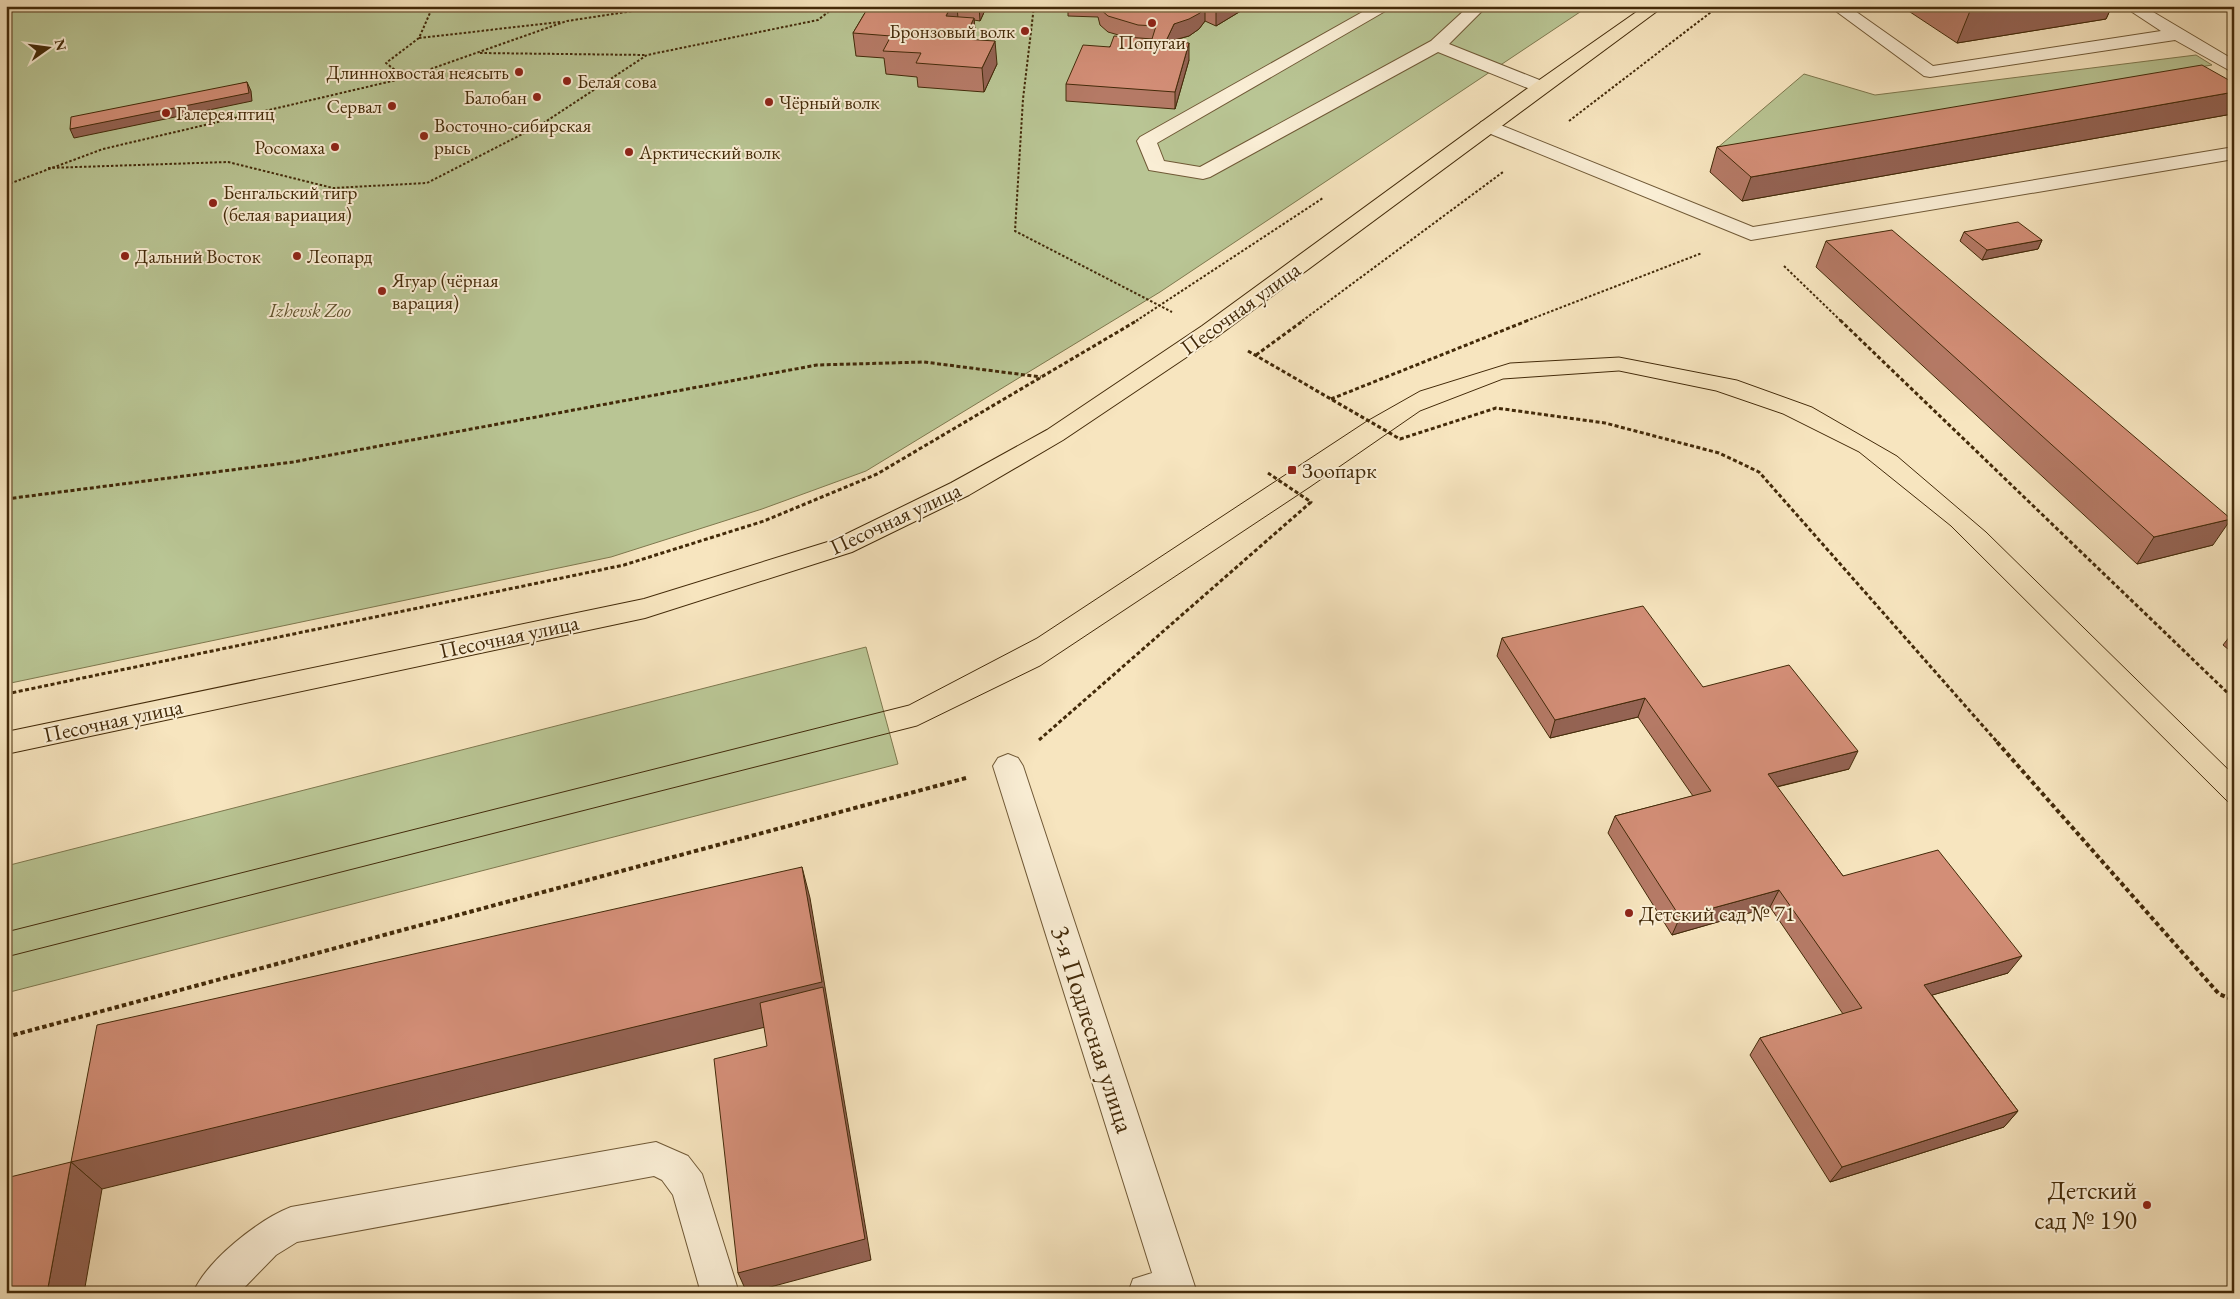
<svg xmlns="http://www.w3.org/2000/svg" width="2240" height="1299" viewBox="0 0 2240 1299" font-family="'EB Garamond',serif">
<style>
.green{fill:#b9c594;stroke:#7e784e}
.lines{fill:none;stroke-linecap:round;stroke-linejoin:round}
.minor-casing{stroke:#705936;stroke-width:2}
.major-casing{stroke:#432a09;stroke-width:2}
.path-far2{stroke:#432a09;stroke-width:2;stroke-dasharray:2.5 2;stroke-linecap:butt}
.path-far1{stroke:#432a09;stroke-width:3;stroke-dasharray:4 2.5;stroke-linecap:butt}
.path{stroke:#432a09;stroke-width:4;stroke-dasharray:4.5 3;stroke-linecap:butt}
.minor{fill:#faeed5;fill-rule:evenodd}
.major{fill:#f7e5bf;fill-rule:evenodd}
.tram{stroke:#432a09;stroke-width:1}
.wall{fill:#b57a66;stroke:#432a09}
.shaded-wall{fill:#946353;stroke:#432a09}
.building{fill:#d38e77;stroke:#432a09}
.poi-dot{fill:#8f2418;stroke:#faeed5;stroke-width:2}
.labels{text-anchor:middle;stroke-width:4;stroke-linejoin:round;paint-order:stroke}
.far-poi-label{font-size:19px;fill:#432a09;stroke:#faeed5;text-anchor:start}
.far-park-label{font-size:19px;font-style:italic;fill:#60512c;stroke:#faeed5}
.street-label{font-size:22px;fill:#432a09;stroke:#faeed5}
.poi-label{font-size:22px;fill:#432a09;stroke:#faeed5;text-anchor:start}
.near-street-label{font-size:26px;fill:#432a09;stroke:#faeed5}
.near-poi-label{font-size:26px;fill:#432a09;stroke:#faeed5;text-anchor:end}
</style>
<rect width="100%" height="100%" fill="#f7e5bf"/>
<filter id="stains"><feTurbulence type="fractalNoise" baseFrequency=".004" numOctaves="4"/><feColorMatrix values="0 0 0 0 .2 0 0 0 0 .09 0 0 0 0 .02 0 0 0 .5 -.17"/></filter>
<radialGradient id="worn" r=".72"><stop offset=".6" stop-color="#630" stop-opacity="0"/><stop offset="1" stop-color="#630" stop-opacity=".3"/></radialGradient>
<g class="green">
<path d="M6,6H1589L1160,292L866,471L762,509L611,557L6,684Z"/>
<path d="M2196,55L2212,65L1716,149L1804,74L1875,95Z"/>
<path d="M866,647L898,764L6,993V866Z"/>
</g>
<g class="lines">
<defs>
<g id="minor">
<path d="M1373,6H1394L1157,143L1164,161L1200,167L1431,41L1469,6H1487L1449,44L1547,83L1550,87L1547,91H1535L1438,52L1210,177L1203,179L1149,170L1137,141L1140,137Z"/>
<path d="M1829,6H1848L1933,66L2161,31L2123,6H2143L2234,60V73L2175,40L1930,77L1924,76Z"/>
<path d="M1488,120L1753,227L2234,147V159L1751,240L1481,130L1479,126L1481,122Z"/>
<path d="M1008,754L1018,758L1023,766L1197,1293H1128L1133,1279L1152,1273L993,766L998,758Z"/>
<path d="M656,1142L688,1156L702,1174L739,1293H701L673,1195L662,1180L654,1176L297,1242L276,1255L239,1293H193C207,1260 258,1220 291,1207Z"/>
</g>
<path id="major" d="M1645,6H1664L1218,336L1063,440L969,495L852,552L645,618L6,754V732L644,599L834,540L951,483L1047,430L1202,326L1535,83Z"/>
</defs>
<use href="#minor" class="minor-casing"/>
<use href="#major" class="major-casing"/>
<g class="path-far2">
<path d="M1034,6L1023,99L1015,231L1172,312"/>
<path d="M419,38L560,22"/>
<path d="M480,53L646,55"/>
<path d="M405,78L386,63L419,38L433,6"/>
<path d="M1569,121L1719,6"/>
<path d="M48,168L228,162L333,188L427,183L542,124L647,55L818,20L836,6"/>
<path d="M6,185L103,149L405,78L567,21L666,6"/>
<path d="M1784,266L1841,321"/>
<path d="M1136,321L1323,198"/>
<path d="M1302,321L1503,172"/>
<path d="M1526,321L1702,253"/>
</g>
<g class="path-far1">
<path d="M1840,320L2234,699"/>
<path d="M1248,351L1400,439L1496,408L1605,423L1719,453L1759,472L1998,743"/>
<path d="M1256,355L1304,320"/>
<path d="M1331,399L1529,320"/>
<path d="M6,499L293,462L817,365L924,362L1041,377"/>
<path d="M6,694L624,565L764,521L877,474L1138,320"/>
<path d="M1039,740L1311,502L1268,473"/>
</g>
<g class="path">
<path d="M1997,742L2219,994L2234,1000"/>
<path d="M6,1037L966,778"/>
</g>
<use href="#minor" class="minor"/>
<use href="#major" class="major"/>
<g class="tram">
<path d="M6,932L909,705L1037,638L1367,421L1420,391L1510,363L1619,357L1737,380L1812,407L1897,456L1986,532L2234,775"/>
<path d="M6,957L917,726L1040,666L1310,487L1420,411L1503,379L1619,371L1716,391L1783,414L1859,452L1951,526L2234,808"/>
</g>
</g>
<g class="wall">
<path d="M869,6H987L980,21L974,20L976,40L997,64L984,92L918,87L917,77L886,74L884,58L856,56L853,33Z"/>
<path d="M1068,6H1249L1216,26L1205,21L1199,29L1189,36L1174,40L1173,42L1189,60L1175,109L1066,101V84L1122,36L1108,32L1100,25L1098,17L1068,16Z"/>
<path d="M1905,6H2112L2106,19L1957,43L1904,8Z"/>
<path d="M2225,6H2234V11Z"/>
<path d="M2232,114L1742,201L1710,172L1717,147Z"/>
<path d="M1964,232L2042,240L2038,249L1982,260L1960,241Z"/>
<path d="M1826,241L2213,545L2137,564L1816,267Z"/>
<path d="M2234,631V654L2223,645Z"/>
<path d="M1502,638L1703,687L1849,769L1777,787L1843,876L2008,973L1932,995L2018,1111L2004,1127L1830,1182L1750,1055L1760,1038L1843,1014L1770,907L1672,935L1608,833L1615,816L1693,796L1638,717L1550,738L1497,656Z"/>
</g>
<g class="shaded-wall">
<path d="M951,6H957L958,19L946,16Z"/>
<path d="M979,6H987L980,21Z"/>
<path d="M1205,6V21L1199,29L1189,36L1174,40L1166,58V41L1174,24Z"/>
<path d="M1222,6H1249L1216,26V9Z"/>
<path d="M1972,6H2112L2106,19L1957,43Z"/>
<path d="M974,18L976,41L964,39Z"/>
<path d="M995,41L997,64L984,92L982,68Z"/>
<path d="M1189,43V60L1175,109V92Z"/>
<path d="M247,82L251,91L252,101L74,138L70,129Z"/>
<path d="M2234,92V111L2232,114L1742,201L1751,177Z"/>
<path d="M2042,240L2038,249L1982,260L1987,250Z"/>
<path d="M2231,519L2213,545L2137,564L2154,537Z"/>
<path d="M1645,698L1638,717L1550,738L1555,720Z"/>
<path d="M1858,751L1849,769L1759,791L1768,774Z"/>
<path d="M802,867L810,898L871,1260L748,1293H747L738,1273L827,1012L102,1189L71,1162Z"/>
<path d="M1779,890L1770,907L1672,935L1680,917Z"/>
<path d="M2022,956L2008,973L1912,1001L1924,985Z"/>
<path d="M2018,1111L2004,1127L1830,1182L1842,1167Z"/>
<path d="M71,1162L102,1189L84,1293H47Z"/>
</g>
<g class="building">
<path d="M869,6H951L946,16L974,18L964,39L995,41L982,68L916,63L921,53L883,51L891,36L853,33Z"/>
<path d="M1099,6H1205L1200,13L1189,19L1174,24L1166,41L1189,43L1175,92L1066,84L1083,45L1110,47L1114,36L1152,39L1156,26L1138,25L1108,16L1100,9Z"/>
<path d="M1208,6H1222L1216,9Z"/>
<path d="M2202,65L2234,83V92L1751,177L1717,147Z"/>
<path d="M247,82L249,93L70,129L71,117Z"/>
<path d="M2018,222L2042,240L1987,250L1964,232Z"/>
<path d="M1892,230L2231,519L2154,537L1826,241Z"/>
<path d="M1643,606L1703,687L1789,665L1858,751L1768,774L1843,876L1938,850L2022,956L1924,985L2018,1111L1842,1167L1760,1038L1862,1008L1779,890L1680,917L1615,816L1711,791L1645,698L1555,720L1502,638Z"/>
<path d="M802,867L822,982L71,1162L97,1025Z"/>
<path d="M823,987L865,1239L738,1273L714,1059L767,1046L760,1003Z"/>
<path d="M71,1162L47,1293H6V1178Z"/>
</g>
<g class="poi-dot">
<circle cx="1152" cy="23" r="5"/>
<circle cx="1025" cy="31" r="5"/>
<circle cx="519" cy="72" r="5"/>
<circle cx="567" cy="81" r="5"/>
<circle cx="537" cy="97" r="5"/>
<circle cx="769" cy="102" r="5"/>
<circle cx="392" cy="106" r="5"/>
<circle cx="166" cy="113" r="5"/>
<circle cx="424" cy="136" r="5"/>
<circle cx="335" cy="147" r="5"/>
<circle cx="629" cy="152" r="5"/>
<circle cx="213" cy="203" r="5"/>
<circle cx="125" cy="256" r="5"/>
<circle cx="297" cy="256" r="5"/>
<circle cx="382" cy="291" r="5"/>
<rect x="1287" y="465" width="10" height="10" rx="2.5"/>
<circle cx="1629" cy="913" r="5"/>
<circle cx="2147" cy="1205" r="5"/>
</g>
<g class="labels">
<g class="far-poi-label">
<text x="1015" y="38" text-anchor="end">Бронзовый волк</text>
<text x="1152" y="49" text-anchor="middle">Попугаи</text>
<text x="509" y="79" text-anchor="end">Длиннохвостая неясыть</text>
<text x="577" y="88">Белая сова</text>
<text x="527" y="104" text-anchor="end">Балобан</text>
<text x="779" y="109">Чёрный волк</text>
<text x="382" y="113" text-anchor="end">Сервал</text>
<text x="176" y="120">Галерея птиц</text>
<text x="434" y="132">Восточно-сибирская<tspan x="434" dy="22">рысь</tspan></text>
<text x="325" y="154" text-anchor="end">Росомаха</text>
<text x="639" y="159">Арктический волк</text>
<text x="223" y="199">Бенгальский тигр<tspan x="223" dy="22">(белая вариация)</tspan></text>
<text x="135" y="263">Дальний Восток</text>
<text x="307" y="263">Леопард</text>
<text x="392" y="287">Ягуар (чёрная<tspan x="392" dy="22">варация)</tspan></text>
</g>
<g class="far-park-label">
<text x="310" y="317">Izhevsk Zoo</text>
</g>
<g class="street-label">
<text transform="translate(1240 308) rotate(-36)" y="8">Песочная улица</text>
<text transform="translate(895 518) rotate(-25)" y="8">Песочная улица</text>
<text transform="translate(509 636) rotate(-12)" y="8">Песочная улица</text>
<text transform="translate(113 720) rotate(-12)" y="8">Песочная улица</text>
</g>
<g class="poi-label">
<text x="1302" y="478">Зоопарк</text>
<text x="1639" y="921">Детский сад № 71</text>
</g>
<g class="near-street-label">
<text transform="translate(1093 1029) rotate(72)" y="9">3-я Подлесная улица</text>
</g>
<g class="near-poi-label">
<text x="2137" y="1199">Детский<tspan x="2137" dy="30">сад № 190</tspan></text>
</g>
</g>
<rect width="2240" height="1299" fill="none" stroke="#f7e5bf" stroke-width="25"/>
<rect x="8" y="8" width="2225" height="1284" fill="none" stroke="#432a09" stroke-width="2.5"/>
<rect x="12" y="12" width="2215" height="1274" fill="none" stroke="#432a09"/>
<g transform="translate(48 48) rotate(76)" stroke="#faeed5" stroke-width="4" paint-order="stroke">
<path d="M0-4L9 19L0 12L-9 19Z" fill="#432a09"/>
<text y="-8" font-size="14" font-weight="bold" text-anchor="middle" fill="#432a09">N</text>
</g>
<rect width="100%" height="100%" filter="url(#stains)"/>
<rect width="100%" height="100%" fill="url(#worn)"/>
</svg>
